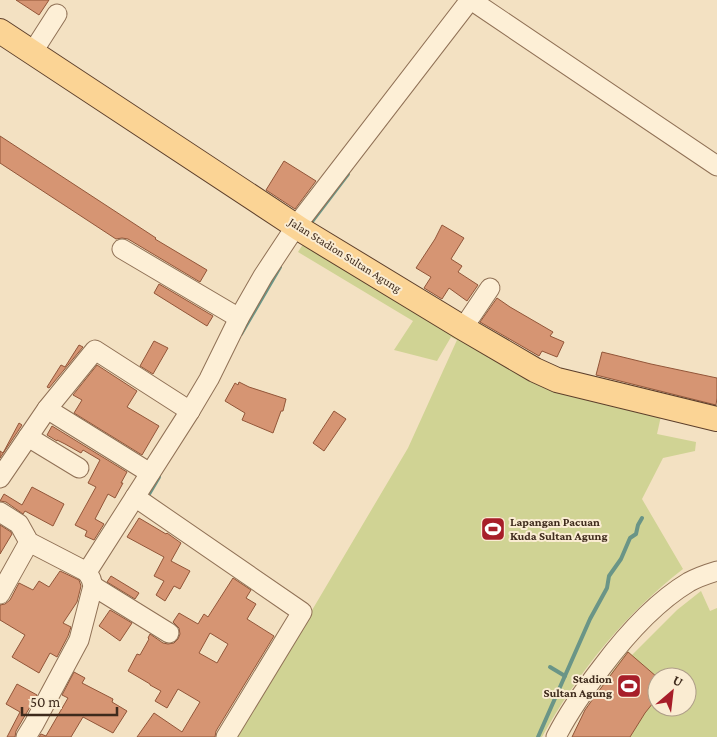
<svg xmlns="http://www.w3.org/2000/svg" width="717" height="737" viewBox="0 0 717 737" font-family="'Crimson Pro',serif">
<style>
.green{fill:#d0d394;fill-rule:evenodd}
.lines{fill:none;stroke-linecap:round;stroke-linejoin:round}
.stream{stroke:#6a9587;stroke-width:4}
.building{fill:#d69573;stroke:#925639;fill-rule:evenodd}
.minor-casing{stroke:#907156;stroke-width:21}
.major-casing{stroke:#5d3f2b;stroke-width:26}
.minor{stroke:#fdefd6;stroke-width:19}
.major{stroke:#fbd495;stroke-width:24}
.labels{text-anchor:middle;stroke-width:4;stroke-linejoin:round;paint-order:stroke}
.street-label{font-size:12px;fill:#3e2a1c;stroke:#faecd2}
.poi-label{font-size:12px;font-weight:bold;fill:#3e2a1c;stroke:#faecd2;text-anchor:start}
</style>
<rect width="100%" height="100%" fill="#f3e1c2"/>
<g class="green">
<path d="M305,241L419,309L661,416L657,434L696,442L695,451L663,458L642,499L683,569C625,614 578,672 542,737H237L408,448L457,340L451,337L437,361L394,350L413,321L298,252Z"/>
<path d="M701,591L710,611L717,608V737H572C586,706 607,678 628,651L632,655L677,610ZM657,677H687V707H657Z"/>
</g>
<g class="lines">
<g class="stream">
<path d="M310,224L348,174"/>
<path d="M241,334L280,267"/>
<path d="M149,494L159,477"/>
<path d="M550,667L565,676"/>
<path d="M538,737L590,619L607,588L609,576L621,559L630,538L636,534L638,525L642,518"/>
</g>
</g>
<g class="building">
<path d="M16,0H49L39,15Z"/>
<path d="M0,136L156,238L155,239L207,270L200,282L128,239L122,238L116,239L0,163Z"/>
<path d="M284,161L316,181L295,209L266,190Z"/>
<path d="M442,225L464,238L451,259L462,266L458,272L478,285L467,301L449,288L442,299L424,288L431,277L416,268L435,239Z"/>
<path d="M159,284L213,316L207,326L154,293Z"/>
<path d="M497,298L510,307L553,332L550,336L564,342L557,357L542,351L539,356L480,322Z"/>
<path d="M154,341L168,348L153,374L140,366Z"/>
<path d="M79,345L83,347L49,388L47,387L61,365L65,367Z"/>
<path d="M602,352L651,364L717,378V398L716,405L596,375Z"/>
<path d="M97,365L137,391L127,407L159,426L142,455L74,413L82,400L73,395Z"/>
<path d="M239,382L249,387L286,399L283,411H281L273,433L242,420L245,413L225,401L235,383L238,385Z"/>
<path d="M334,411L346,419L324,451L313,443Z"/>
<path d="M19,423L22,425L0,458V451L3,453Z"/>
<path d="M52,426L127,472L121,483H123L115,498L108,494L95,519L104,524L94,540L85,536L87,531L75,525L96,487L88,483L100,460L83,450L81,453L65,444L57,440V441L47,435Z"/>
<path d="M32,487L64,504L53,526L25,511L23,514L6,502L0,501L4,494L22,505Z"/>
<path d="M139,518L166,534L167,533L181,543L171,561L190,571L180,589L174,586L165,601L156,595L164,581L154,576L164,557L127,537Z"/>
<path d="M0,525L11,532L12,534L0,554Z"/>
<path d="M60,571L79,580L81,586L77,602L63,623L71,627L68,636L57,657L50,653L39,673L12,657L25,635L0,620V605L5,604L10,600L19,583L33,590L39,581L49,587Z"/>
<path d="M111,576L139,593L135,599L107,582Z"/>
<path d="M233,578L251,590L246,598L256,604L247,619L274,636L216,731L215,737H137L154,713L182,732L200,702L178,689L167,708L155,701L161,691L150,685V684L128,671L137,654L140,655L149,639L148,638L150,634L163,643L168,644L174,643L178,639L180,634L179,628L173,622L179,613L198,624L204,614L208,617ZM210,633L228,644L217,663L199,653Z"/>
<path d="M110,610L132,623L120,641L99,626Z"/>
<path d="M628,652L657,677V698L645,713L630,737H572L585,710L595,696Z"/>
<path d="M74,672L85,678L82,683L113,699L112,702L127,711L113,733L83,717L71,737H39L41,734L46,736L68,698L62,695Z"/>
<path d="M17,684L37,695L16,731L15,737H7L20,712L6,704Z"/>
</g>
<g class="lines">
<defs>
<g id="minor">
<path d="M471,0L717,166"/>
<path d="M32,53L57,14"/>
<path d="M122,249L239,318"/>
<path d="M463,328L490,288"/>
<path d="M47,409L150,473"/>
<path d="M28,437L79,468"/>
<path d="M0,478L47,409L95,350L190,411"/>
<path d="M135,497L302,612L226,737"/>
<path d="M0,512L19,524L29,542L87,572"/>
<path d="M93,586L169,633"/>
<path d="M0,594L29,542"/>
<path d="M26,737L34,724L79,640L93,586L91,579L87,572L190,411L209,379L239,318L263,276L296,226L470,0"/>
<path d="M556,737C569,711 585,689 602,667C626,635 654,603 689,582C698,577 707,574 717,571"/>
</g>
<path id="major" d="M0,31L300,229L463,328L535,370L557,380L717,419"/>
</defs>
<use href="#minor" class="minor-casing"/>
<use href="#major" class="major-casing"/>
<use href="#minor" class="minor"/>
<use href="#major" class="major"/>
</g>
<defs>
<symbol id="stadium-square" viewBox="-11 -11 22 22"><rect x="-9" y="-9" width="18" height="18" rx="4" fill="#a71e29" stroke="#faecd2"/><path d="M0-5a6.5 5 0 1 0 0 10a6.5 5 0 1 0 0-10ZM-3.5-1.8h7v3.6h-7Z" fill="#fff"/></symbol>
</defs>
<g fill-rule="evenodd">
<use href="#stadium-square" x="479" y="515" width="28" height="28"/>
<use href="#stadium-square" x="615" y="672" width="28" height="28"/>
</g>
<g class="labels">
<g class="street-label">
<text transform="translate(345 255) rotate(32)" y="4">Jalan Stadion Sultan Agung</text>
</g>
<g class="poi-label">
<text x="510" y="526">Lapangan Pacuan<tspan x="510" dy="14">Kuda Sultan Agung</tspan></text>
<text x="612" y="683" text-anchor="end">Stadion<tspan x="612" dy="14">Sultan Agung</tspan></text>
</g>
</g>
<g transform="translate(672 692) rotate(28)"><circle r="24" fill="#faecd2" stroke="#af9e89"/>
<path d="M0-4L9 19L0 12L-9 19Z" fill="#a71e29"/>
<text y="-8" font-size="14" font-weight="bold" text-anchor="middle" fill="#3e2a1c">U</text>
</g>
<path d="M22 707v8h95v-8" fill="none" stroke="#3e2a1c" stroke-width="2.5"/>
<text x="30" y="707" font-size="15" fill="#3e2a1c" stroke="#faecd2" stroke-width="4" paint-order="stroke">50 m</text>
</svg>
